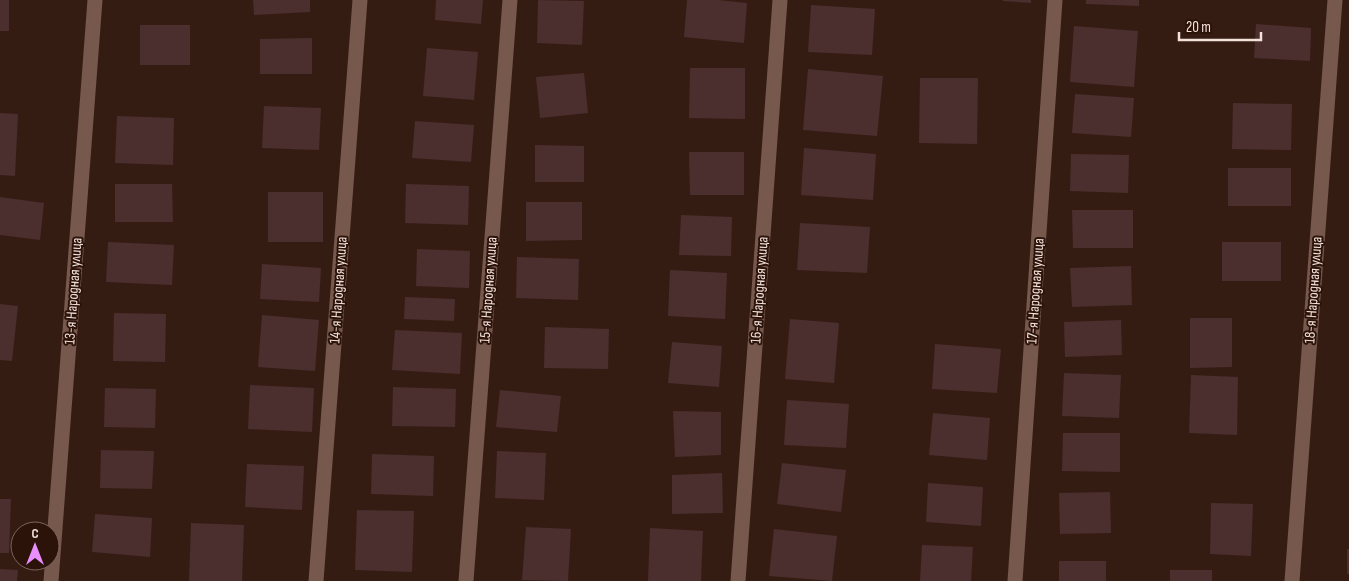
<svg xmlns="http://www.w3.org/2000/svg" width="1349" height="581" viewBox="0 0 1349 581" font-family="'Sofia Sans Condensed',sans-serif">
<style>
.building{fill:#4b2e2e}
.lines{fill:none;stroke-linecap:round;stroke-linejoin:round}
.street{stroke:#76584d;stroke-width:15}
.labels{text-anchor:middle;stroke-width:4;stroke-linejoin:round;paint-order:stroke}
.street-label{font-size:15px;fill:#f3e1da;stroke:#2b130a}
</style>
<rect width="100%" height="100%" fill="#351c13"/>
<g class="building">
<rect x="0" y="0" width="9" height="31"/>
<path d="M253,0H310V12L254,15Z"/>
<path d="M436,0H483L481,24L435,20Z"/>
<path d="M538,0L584,1L582,45L537,43Z"/>
<path d="M687,0H718L747,3L744,43L684,37Z"/>
<path d="M1003,0H1031V3L1003,1Z"/>
<path d="M1086,0H1139V6L1086,4Z"/>
<path d="M811,5L875,9L872,55L808,52Z"/>
<path d="M1256,24L1311,28L1310,61L1254,58Z"/>
<rect x="140" y="25" width="50" height="40"/>
<path d="M1074,26L1138,31L1134,87L1070,82Z"/>
<path d="M312,38V74H260V39Z"/>
<path d="M427,48L478,52L474,100L423,96Z"/>
<path d="M690,68H745V119L689,118Z"/>
<path d="M808,69L883,76L877,136L803,130Z"/>
<path d="M584,73L588,113L540,118L536,77Z"/>
<path d="M920,78H978L977,144L919,143Z"/>
<path d="M1075,94L1134,98L1131,137L1072,133Z"/>
<path d="M1233,103L1292,104L1291,150L1232,149Z"/>
<path d="M264,106L321,108L319,150L262,148Z"/>
<path d="M0,113L18,114L15,176L0,175Z"/>
<path d="M117,116L174,118L173,165L115,163Z"/>
<path d="M415,121L474,125L471,162L412,158Z"/>
<path d="M535,145L584,146V182H535Z"/>
<path d="M804,148L876,154L873,200L801,195Z"/>
<path d="M689,152H744V195H690Z"/>
<path d="M1071,154L1129,155L1128,193L1070,191Z"/>
<rect x="1228" y="168" width="63" height="38"/>
<path d="M115,184H172L173,222H115Z"/>
<path d="M406,184L469,186L468,225L405,223Z"/>
<rect x="268" y="192" width="55" height="50"/>
<path d="M0,197L44,203L40,240L0,235Z"/>
<path d="M526,202H582V240L526,241Z"/>
<path d="M1072,210H1133V248H1073Z"/>
<path d="M681,215L732,217L731,256L679,255Z"/>
<path d="M800,223L870,227L867,273L797,270Z"/>
<path d="M108,242L174,245L172,285L106,282Z"/>
<rect x="1222" y="242" width="59" height="39"/>
<path d="M417,249L470,251L469,288L416,286Z"/>
<path d="M517,257L579,259L578,300L516,298Z"/>
<path d="M262,264L321,268L319,302L260,299Z"/>
<path d="M1131,266L1132,305L1072,307L1070,268Z"/>
<path d="M670,270L727,273L725,319L668,316Z"/>
<path d="M405,297L455,299L454,321L404,319Z"/>
<path d="M0,304L18,306L12,361L0,360Z"/>
<path d="M114,313L166,314L165,362L113,361Z"/>
<path d="M262,315L319,320L315,371L258,367Z"/>
<path d="M1190,318H1232V367L1190,368Z"/>
<path d="M790,319L839,323L834,383L785,379Z"/>
<path d="M1121,320L1122,355L1065,357L1064,322Z"/>
<path d="M545,327L609,329L608,369L544,368Z"/>
<path d="M395,330L462,333L460,374L392,370Z"/>
<path d="M672,342L722,346L719,387L668,383Z"/>
<path d="M935,344L1001,349L997,393L932,389Z"/>
<path d="M1064,373L1121,375L1119,418L1062,416Z"/>
<path d="M1191,375L1238,377L1237,435L1189,433Z"/>
<path d="M250,385L314,388L312,432L248,429Z"/>
<path d="M393,387L456,389L455,427L392,426Z"/>
<path d="M105,388L156,389L155,428L104,427Z"/>
<path d="M500,390L561,396L557,432L496,427Z"/>
<path d="M787,400L849,404L846,448L784,445Z"/>
<path d="M673,411L721,412V455L675,457Z"/>
<path d="M933,413L990,418L987,460L929,455Z"/>
<path d="M1063,433H1120V472L1062,471Z"/>
<path d="M101,450L154,451L152,489L100,488Z"/>
<path d="M497,451L546,453L544,500L495,498Z"/>
<path d="M372,454L434,456L433,496L371,494Z"/>
<path d="M782,463L846,470L841,512L777,504Z"/>
<path d="M247,464L304,466L302,510L245,507Z"/>
<path d="M722,473L723,513L672,514V475Z"/>
<path d="M928,483L983,487L981,526L926,522Z"/>
<path d="M1110,492L1111,533L1060,534L1059,493Z"/>
<path d="M0,499H11L9,553H0Z"/>
<path d="M1211,503L1253,504L1251,556L1210,554Z"/>
<path d="M357,510L414,511L412,572L355,570Z"/>
<path d="M95,514L152,518L150,557L92,552Z"/>
<path d="M191,523L244,525L242,581H189Z"/>
<path d="M526,527L571,529L568,581L522,580Z"/>
<path d="M650,528L703,531L701,581H648Z"/>
<path d="M774,529L837,536L832,581L769,576Z"/>
<path d="M922,545L973,547L971,581H920Z"/>
<rect x="1347" y="549" width="2" height="25"/>
<rect x="1059" y="561" width="47" height="20"/>
<path d="M0,569L18,570L17,581H0Z"/>
<rect x="1170" y="570" width="42" height="11"/>
</g>
<g class="lines">
<g class="street">
<path d="M51,581L95,0"/>
<path d="M316,581L360,0"/>
<path d="M466,581L510,0"/>
<path d="M738,581L780,0"/>
<path d="M1015,581L1055,0"/>
<path d="M1292,581L1335,0"/>
</g>
</g>
<g class="labels">
<g class="street-label">
<text transform="translate(338 290) rotate(-86)" y="5">14-я Народная улица</text>
<text transform="translate(488 290) rotate(-86)" y="5">15-я Народная улица</text>
<text transform="translate(759 290) rotate(-86)" y="5">16-я Народная улица</text>
<text transform="translate(1313 290) rotate(-86)" y="5">18-я Народная улица</text>
<text transform="translate(73 291) rotate(-86)" y="5">13-я Народная улица</text>
<text transform="translate(1035 291) rotate(-86)" y="5">17-я Народная улица</text>
</g>
</g>
<g transform="translate(35 546)"><circle r="24" fill="#2b130a" stroke="#7b655d"/>
<path d="M0-4L9 19L0 12L-9 19Z" fill="#e88eff"/>
<text y="-8" font-size="14" font-weight="bold" text-anchor="middle" fill="#f3e1da">С</text>
</g>
<path d="M1179 32v8h82v-8" fill="none" stroke="#f3e1da" stroke-width="2.5"/>
<text x="1186" y="32" font-size="15" fill="#f3e1da" stroke="#2b130a" stroke-width="4" paint-order="stroke">20 m</text>
</svg>
